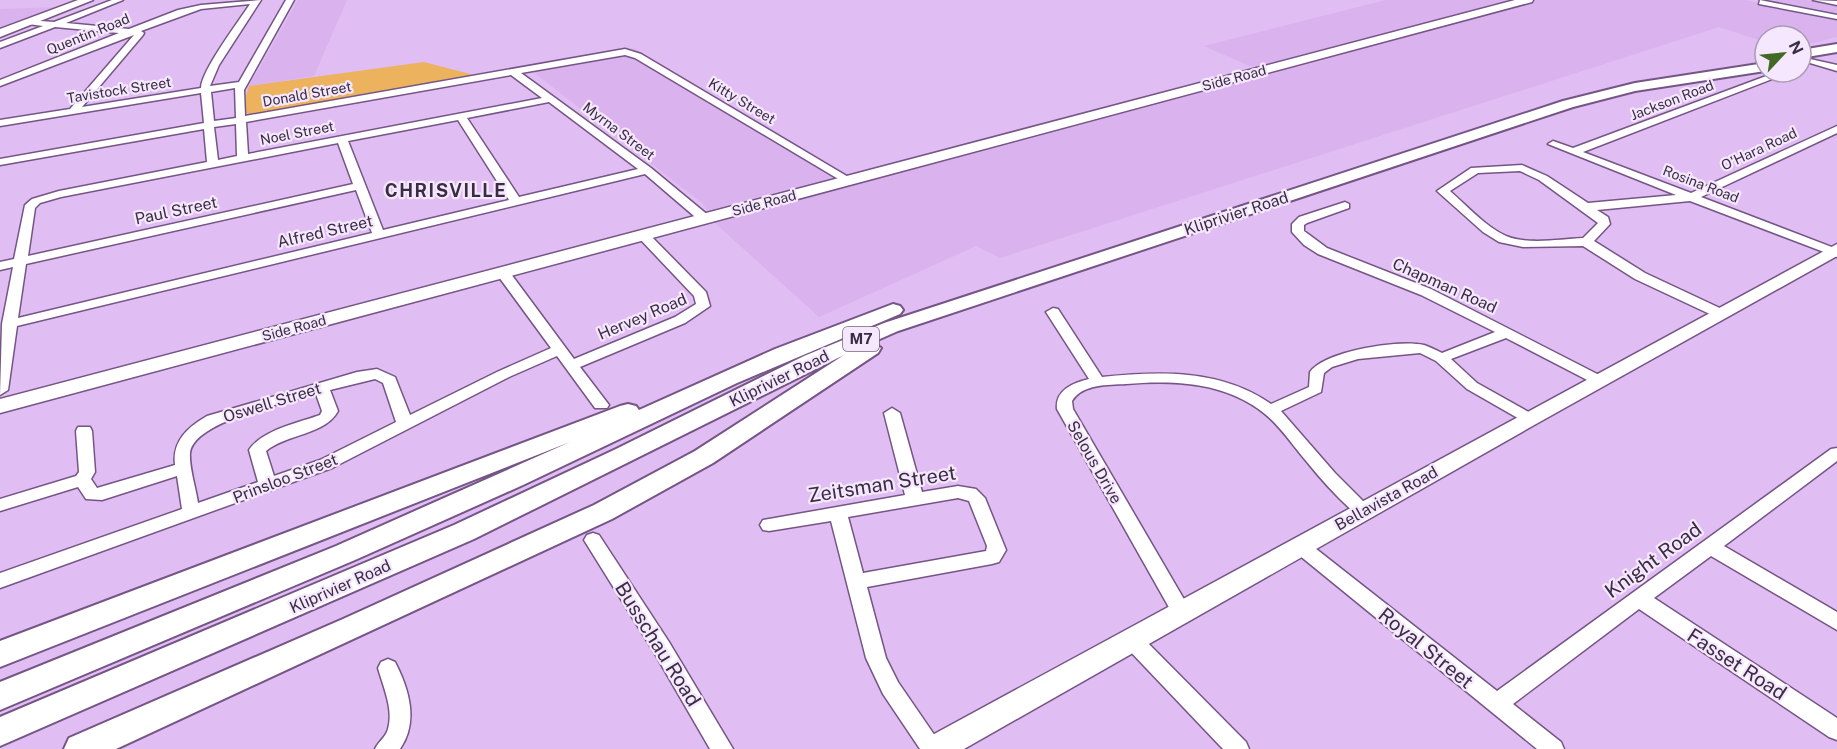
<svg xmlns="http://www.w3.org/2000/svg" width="1837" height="749" viewBox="0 0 1837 749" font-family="'Public Sans',sans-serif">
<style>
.built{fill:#dab2ee}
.green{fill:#edb25e}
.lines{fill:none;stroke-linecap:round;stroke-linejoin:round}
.street-casing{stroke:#755585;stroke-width:3}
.secondary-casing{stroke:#755585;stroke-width:3}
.primary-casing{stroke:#755585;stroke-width:4}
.street{fill:#fff;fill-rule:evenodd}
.secondary{fill:#fff;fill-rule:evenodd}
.primary{fill:#fff;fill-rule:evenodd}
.labels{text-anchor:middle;stroke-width:4.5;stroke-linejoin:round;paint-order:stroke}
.far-street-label{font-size:14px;fill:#3a2c41;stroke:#f5e7fd}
.shield{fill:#f5e7fd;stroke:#726479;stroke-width:1.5}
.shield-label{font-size:15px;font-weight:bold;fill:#3a2c41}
.street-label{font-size:16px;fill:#3a2c41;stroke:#f5e7fd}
.far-district-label{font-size:18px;font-weight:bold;letter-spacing:1.5px;fill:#3a2c41;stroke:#f5e7fd}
.near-street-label{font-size:20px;fill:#3a2c41;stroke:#f5e7fd}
</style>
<rect width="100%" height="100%" fill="#e0bdf2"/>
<g class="built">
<path d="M298,0H347L314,76L249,86Z"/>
<path d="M1386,0H1745L1768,5L1777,0H1806L1837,5V37L1801,46V36H1765V42L1719,27L1000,258L976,246L819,317L716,224L702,203L528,68L634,48L850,176L1254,68L1204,46Z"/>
<path d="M63,7L49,12L0,29V9Z"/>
</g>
<path class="green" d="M424,62L478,76L253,115L246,113L245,99L249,86Z"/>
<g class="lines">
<defs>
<g id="street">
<path d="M112,0H123L66,23L129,29L178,10L201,5L261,0L219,65L210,86L239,82L286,0H294L244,90L245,116L625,49L641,54L855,181L853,183H845L635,58L625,55L521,73L651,168L709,216V222H701L645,174L17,326L8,390L0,395L2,324L13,267L0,270V262L14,259L25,205L32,199L59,191L207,162L204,129L0,165V159L204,123L201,93L0,126V120L70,109L134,35L0,86V80L119,33L55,27L0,48V42L43,26L28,24V20L54,22ZM250,4C239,21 201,71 201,88L82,107L143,35L144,33L141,31L201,9ZM511,75L542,98L248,154L246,122ZM235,88L236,118L214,121L211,92ZM549,102L638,169L519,197L467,118ZM458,120L509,200L383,230L348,141ZM236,124L237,156L218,160L214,127ZM338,143L353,184L28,256L35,208L40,203L61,197ZM356,190L372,233L18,318L26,264Z"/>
<path d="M1760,0L1837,15V19L1759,4Z"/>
<path d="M1813,0L1837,1V5Z"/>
<path d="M1810,59L1837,65V71L1810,63Z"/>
<path d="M1777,72L1785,74L1583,152L1691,193L1837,126V133L1701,197L1837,249V257L1690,201L1597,210L1608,217L1610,224L1594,241L1645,273L1724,310L1726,313L1724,316H1714L1635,279L1583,246L1523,247L1499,242L1483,232L1437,191L1471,168L1522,165L1547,176L1588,203L1676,195L1548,144L1553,141L1573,148ZM1520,171L1539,180L1598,223L1583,238C1560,239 1528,245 1506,236C1486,227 1467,206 1450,191L1478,173Z"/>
<path d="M1345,202L1349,204V208L1307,223L1304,225V231L1327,248L1431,289L1603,377L1606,380L1598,385L1593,383L1506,338L1451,359L1477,383L1534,415L1536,419L1534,423L1528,424L1467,389L1436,361L1420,353L1358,359L1332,367L1324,373L1321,392L1281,411L1335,473L1369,507L1372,511L1369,515L1363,517L1357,515C1339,499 1322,481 1307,462C1293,446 1281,427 1265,414C1226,382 1174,380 1126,384C1108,385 1082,384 1072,401L1073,409L1192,613L1189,618L1182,621L1175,618L1057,409C1055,390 1073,383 1089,379L1046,312L1053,308L1058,309L1102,377C1160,371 1221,369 1271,404L1309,387L1310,372C1325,351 1399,339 1424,345C1430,347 1436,350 1442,353L1495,332L1421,295L1318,254L1304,245L1292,232V224L1299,217Z"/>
<path d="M643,231L647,232L706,292L710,306L685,323L580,367L609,405L607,408H595L557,356L509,377L332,468L0,588V573L182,509L177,476L102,500L86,499L78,487L0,511V499L76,476L79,472L76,431L78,427H90L92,431L95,472L91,479L97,488L175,465C172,441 188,427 207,416L357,372L377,369L395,377L410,415L499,371L551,348L496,273L503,269L508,270L574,359L675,317L696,304L694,296L639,238L637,235L639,232ZM375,379L383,383L396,422L320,460L274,476L266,451C286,434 325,435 338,411L330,390ZM316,394L322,411L320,415C298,423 262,430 249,450L258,482L198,503C196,488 189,468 190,453C193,421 289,402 316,394Z"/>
<path d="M892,408L900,413L922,492L958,486L976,489L985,498L1006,550L999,562L992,564L867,587L886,658L898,682L944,749H920L883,694L866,658L831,521L769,531L763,530L760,525L763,520L769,519L905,495L884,413ZM958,498L969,501L987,546L986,551L863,573L848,517Z"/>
<path d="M1837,448V461L1724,546L1837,612V630L1711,556L1654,598L1837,718V740L1829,737L1639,609L1513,704L1561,742L1564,749H1537L1294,551L1291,546L1294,541L1300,539L1306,541L1497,691L1831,449Z"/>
<path d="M593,533L599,535L669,642L733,749H710L655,654L584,540L587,535Z"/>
<path d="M1133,633L1140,635L1246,742L1249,749H1223L1126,647L1123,641L1126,635Z"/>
<path d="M388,659L395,662C409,689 419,722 400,749H375C378,742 386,737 388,729C394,710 383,686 378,668L381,662Z"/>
</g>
<g id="secondary">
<path d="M78,0H93L0,37V29Z"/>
<path d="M1515,0H1533L1532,2L0,413V399Z"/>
<path d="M1837,244V256L1536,424L964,749H920L925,739Z"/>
</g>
<g id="primary">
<path d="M1837,44V52L1801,58V50Z"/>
<path d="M1765,63V71L1635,91L1573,107L898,331L873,342L881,348L878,353L713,463L612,519L116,749H64L69,738L343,619L594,505L695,451L844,355L474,539L0,746V717L454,525L616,449L804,356L884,323L1563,101L1635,83Z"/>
<path d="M893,304L900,306L903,310L900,314L737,383L523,485L355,560L0,710V682L336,546L570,442L0,667V641L620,406L628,404L636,406L639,410L775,349Z"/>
</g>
</defs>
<use href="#street" class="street-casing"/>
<use href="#secondary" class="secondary-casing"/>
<use href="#primary" class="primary-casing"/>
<use href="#street" class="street"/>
<use href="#secondary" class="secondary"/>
<use href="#primary" class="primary"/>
</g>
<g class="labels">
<g class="far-street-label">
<text transform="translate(88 34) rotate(-22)" y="5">Quentin Road</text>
<text transform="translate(1234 78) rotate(-15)" y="5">Side Road</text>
<text transform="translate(119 90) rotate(-9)" y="5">Tavistock Street</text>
<text transform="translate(307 94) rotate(-10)" y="5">Donald Street</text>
<text transform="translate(1672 100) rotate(-21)" y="5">Jackson Road</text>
<text transform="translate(742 101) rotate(31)" y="5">Kitty Street</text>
<text transform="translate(619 131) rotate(37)" y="5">Myrna Street</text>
<text transform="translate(297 133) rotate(-11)" y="5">Noel Street</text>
<text transform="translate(1759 149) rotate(-25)" y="5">O'Hara Road</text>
<text transform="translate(1701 184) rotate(21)" y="5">Rosina Road</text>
<text transform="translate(764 203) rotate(-15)" y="5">Side Road</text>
<text transform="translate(294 328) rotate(-15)" y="5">Side Road</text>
</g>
<rect class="shield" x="843" y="327" width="36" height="24" rx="4.5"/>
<g class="shield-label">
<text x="861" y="344">M7</text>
</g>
<g class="street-label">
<text transform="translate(176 210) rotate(-12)" y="6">Paul Street</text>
<text transform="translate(1236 213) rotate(-18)" y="6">Kliprivier Road</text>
<text transform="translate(325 231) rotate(-13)" y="6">Alfred Street</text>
<text transform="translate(1445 285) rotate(24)" y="6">Chapman Road</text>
<text transform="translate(642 316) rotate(-23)" y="6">Hervey Road</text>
<text transform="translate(779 378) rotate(-26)" y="6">Kliprivier Road</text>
<text transform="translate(272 402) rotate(-17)" y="6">Oswell Street</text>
<text transform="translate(1095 462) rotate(60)" y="6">Selous Drive</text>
<text transform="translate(285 478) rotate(-21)" y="6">Prinsloo Street</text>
<text transform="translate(1386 498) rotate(-29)" y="6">Bellavista Road</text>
<text transform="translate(340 586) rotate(-24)" y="6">Kliprivier Road</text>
</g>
<g class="far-district-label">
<text x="446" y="197">CHRISVILLE</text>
</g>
<g class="near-street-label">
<text transform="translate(882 484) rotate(-9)" y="7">Zeitsman Street</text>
<text transform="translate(1653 560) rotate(-36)" y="7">Knight Road</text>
<text transform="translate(658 644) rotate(58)" y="7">Busschau Road</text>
<text transform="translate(1426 648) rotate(39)" y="7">Royal Street</text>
<text transform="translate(1737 664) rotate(33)" y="7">Fasset Road</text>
</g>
</g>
<g transform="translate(1783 54) rotate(64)"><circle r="28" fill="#f5e7fd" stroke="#aa9cb2" stroke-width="1.5"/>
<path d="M0-4.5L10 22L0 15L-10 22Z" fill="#416924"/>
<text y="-9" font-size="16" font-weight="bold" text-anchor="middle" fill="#3a2c41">N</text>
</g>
</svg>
